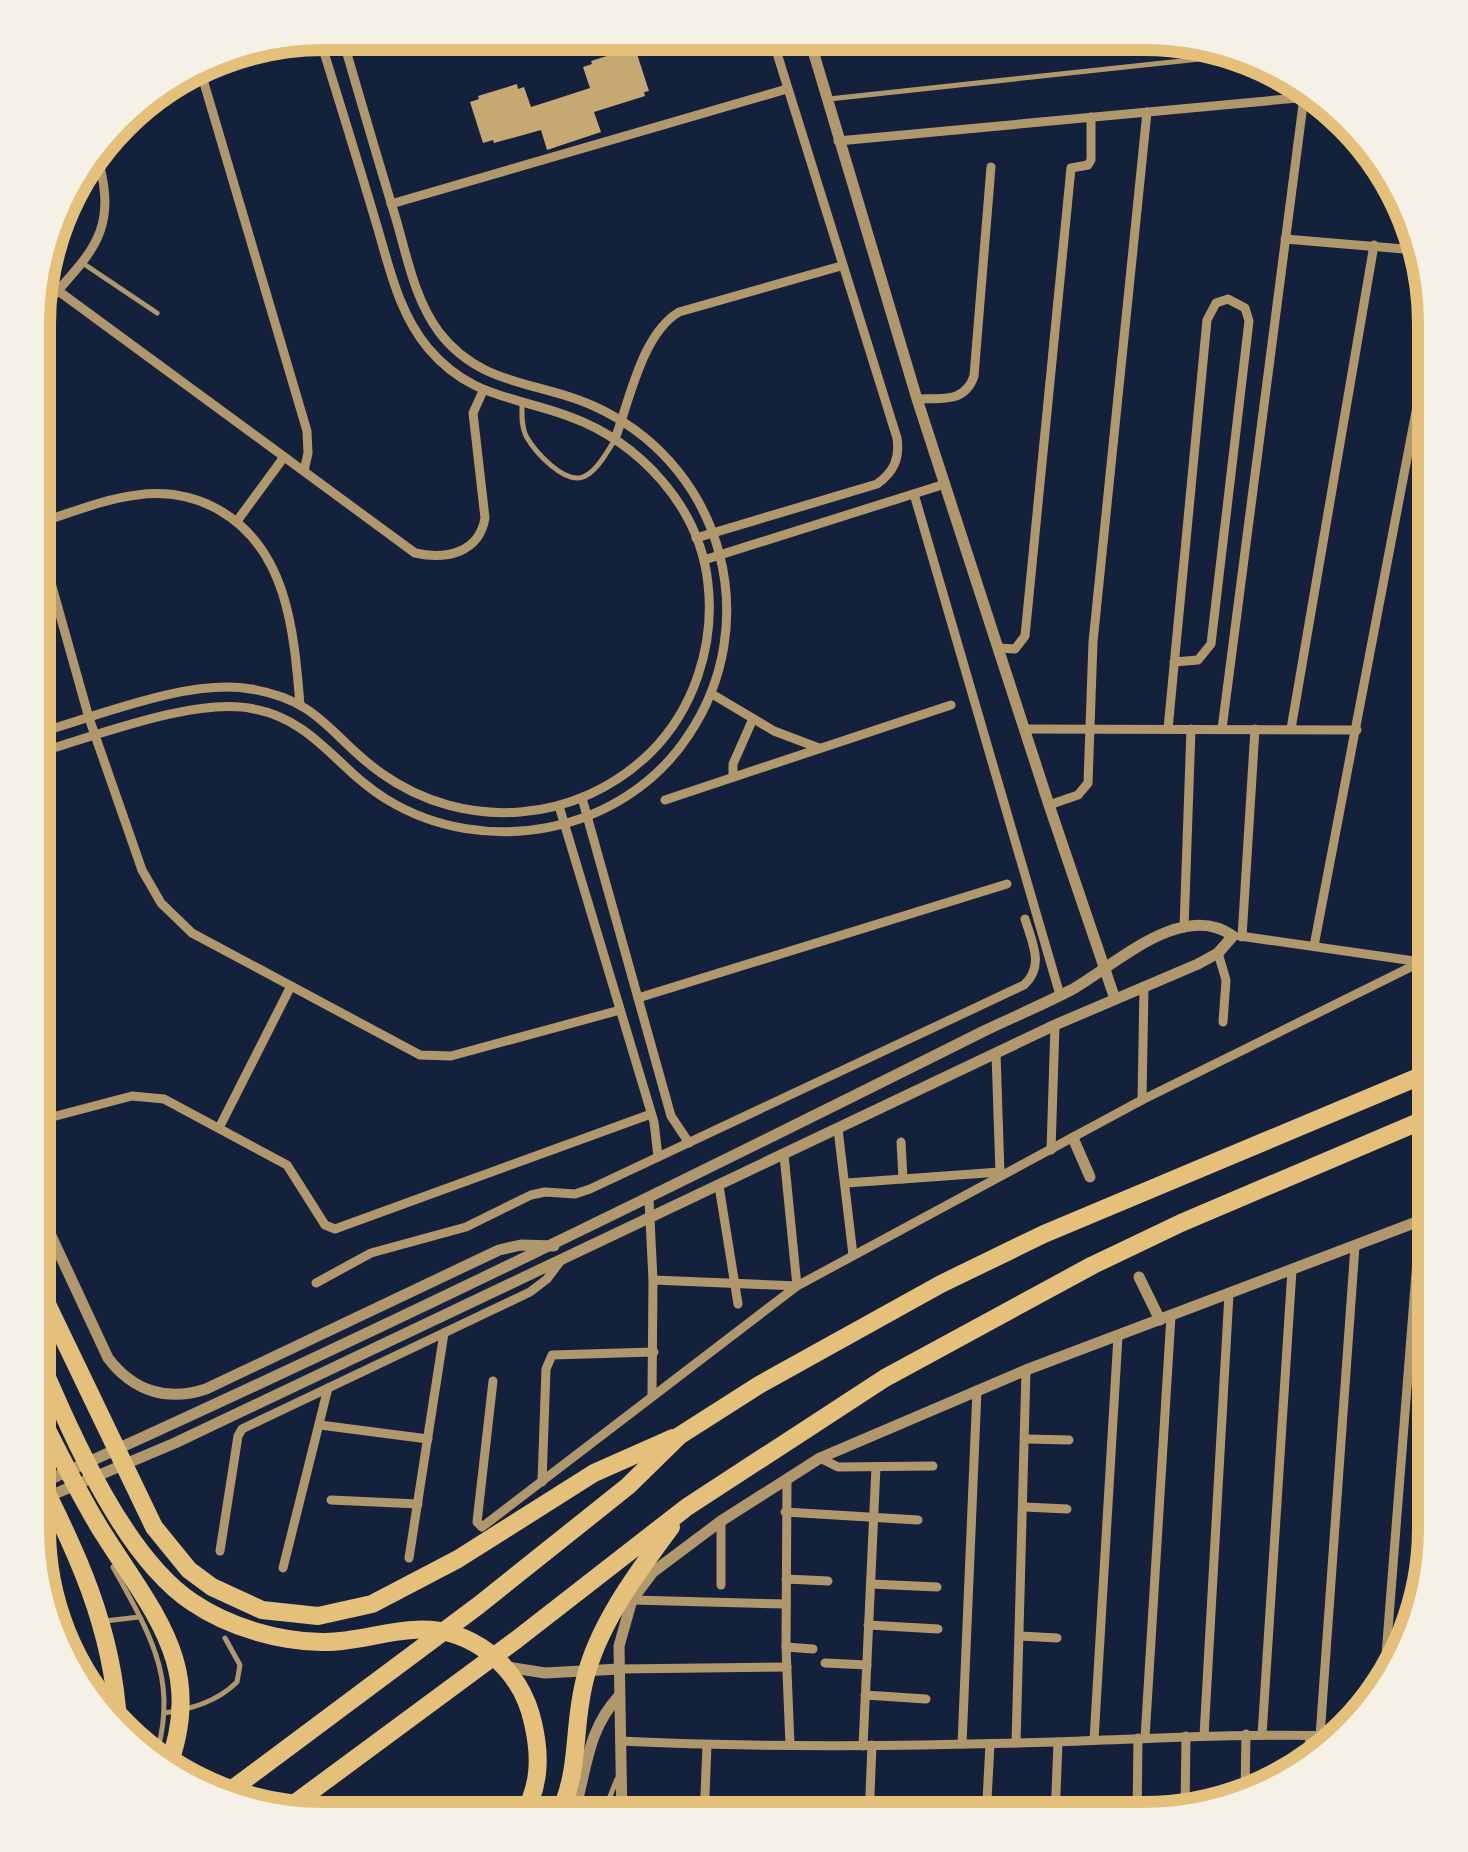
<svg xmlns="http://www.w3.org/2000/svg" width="1468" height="1852" viewBox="0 0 1468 1852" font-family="'Titillium Web',sans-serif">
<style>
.building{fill:#c6a872}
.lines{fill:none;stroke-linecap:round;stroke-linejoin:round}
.service{stroke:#b1986c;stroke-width:5}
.minor{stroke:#b1986c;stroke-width:9}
.tertiary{stroke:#b1986c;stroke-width:11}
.motorway{stroke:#e5c07b;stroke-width:18}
.rim{fill:none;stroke:#e5c07b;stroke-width:12}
</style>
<rect width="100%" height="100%" fill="#14213d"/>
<path class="building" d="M629,49L630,53L636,51L649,91L644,92L645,96L594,112L601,132L547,150L541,130L494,143L493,140L483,143L470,102L479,99L478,96L517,84L518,89L524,87L531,107L553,100L590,88L583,67L592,64L591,61Z"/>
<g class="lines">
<g class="service">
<path d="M829,99L1237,55"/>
<path d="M84,264L157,313"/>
<path d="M522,404C522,414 521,426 526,436C535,452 564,484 583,477C597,472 607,451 615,440"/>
<path d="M113,1567C150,1634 181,1683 154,1761"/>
<path d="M105,1621L139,1617"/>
<path d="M164,1713C191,1709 217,1702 237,1682L240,1665L225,1638"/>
<path d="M601,1819L617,1779"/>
</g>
<g class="minor">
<path d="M199,66L307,431L308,453L304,471"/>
<path d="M838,141L1319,96"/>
<path d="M391,204L787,89"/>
<path d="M1285,239L1416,250"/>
<path d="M38,276L415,553C446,560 479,553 485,518L473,413L483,391"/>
<path d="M35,317C88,253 123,237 95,149"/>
<path d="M917,399C942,398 965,403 974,376L991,167"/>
<path d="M615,439C630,399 642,334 679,312L841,266"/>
<path d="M914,494L1060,995"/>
<path d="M237,521L284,457"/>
<path d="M35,524C68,514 103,499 137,495C165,491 194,496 219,510C288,549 294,633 300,705"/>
<path d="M35,526L89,718L142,870L161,903L192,933L420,1055L451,1056L620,1010"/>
<path d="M696,538L877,484C894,472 900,458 897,438L771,34"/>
<path d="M704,560L945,484"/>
<path d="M999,648L1015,649L1025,636L1071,168L1088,165L1091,160V117"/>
<path d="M712,694L774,731L819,748"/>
<path d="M1025,729L1357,730"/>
<path d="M1168,729L1207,320L1216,303L1228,299L1245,308L1249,321L1211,644L1198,660L1174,662"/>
<path d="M1222,729L1304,97"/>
<path d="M1291,729L1374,245"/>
<path d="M34,734C96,717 188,678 251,689C322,701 330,737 381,773C465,833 578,824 651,752C694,709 715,645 708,584C700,507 640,442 568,416C513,396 469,397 428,348C397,311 388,261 374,216C356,155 337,94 318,33"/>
<path d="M34,754C93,737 196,696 254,709C315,721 337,769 386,799C485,860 623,834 688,736C764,624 724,472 604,411C545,380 483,390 439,332C415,300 407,257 396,219C377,157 359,95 341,33"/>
<path d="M733,777V764L752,721"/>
<path d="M582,798L671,1116L689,1143"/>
<path d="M665,800L951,705"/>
<path d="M1049,805L1078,795L1088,783L1093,642L1147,112"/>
<path d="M559,806L654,1122L658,1157"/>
<path d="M1184,928L1191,729"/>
<path d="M1240,936L1435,964"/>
<path d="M1242,937L1255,729"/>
<path d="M1314,946L1434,317"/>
<path d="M1218,953L1226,980L1223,1022"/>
<path d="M638,998L1007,884"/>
<path d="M996,1053L1000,1174"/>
<path d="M1142,1100L1144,987"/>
<path d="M33,1122L132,1096L164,1099L287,1165L325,1225L335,1229L651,1114"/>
<path d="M219,1128L291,986"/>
<path d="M838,1129L853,1255"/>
<path d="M901,1142L903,1179"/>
<path d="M1051,1150L1055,1025"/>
<path d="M847,1183L1000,1172"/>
<path d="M719,1186L738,1304"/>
<path d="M649,1199L653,1280L652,1395"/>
<path d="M653,1280L797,1286L784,1155"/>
<path d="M316,1283L371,1253L466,1227L531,1195L545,1192L575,1194L590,1189L1024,985C1045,966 1032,942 1025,919"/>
<path d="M493,1381L477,1522L482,1527L797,1286L1142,1100L1435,955"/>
<path d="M320,1425L428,1439"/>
<path d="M1027,1439L1069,1440"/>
<path d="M820,1458L838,1467L933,1466"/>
<path d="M787,1480L786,1647L790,1745"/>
<path d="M542,1482L546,1369L552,1355L654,1352"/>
<path d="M331,1500L418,1504"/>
<path d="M1025,1507L1067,1509"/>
<path d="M785,1512L918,1520"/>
<path d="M721,1521V1585"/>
<path d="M220,1551L238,1436L242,1429L530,1292L547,1279L559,1263"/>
<path d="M409,1558L444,1333"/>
<path d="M283,1568L328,1388"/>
<path d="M786,1579L828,1581"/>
<path d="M871,1584L937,1587"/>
<path d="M632,1600L786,1604"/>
<path d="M868,1625L938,1629"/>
<path d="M1020,1636L1057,1638"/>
<path d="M786,1647L813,1649"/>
<path d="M825,1663L867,1665"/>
<path d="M619,1669L787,1667"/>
<path d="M1383,1693L1420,1222"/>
<path d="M865,1695L926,1699"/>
<path d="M1262,1735L1292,1270"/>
<path d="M1204,1736L1229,1294"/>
<path d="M1320,1736L1355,1246"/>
<path d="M1145,1738L1171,1316"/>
<path d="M1094,1740L1118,1336"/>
<path d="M620,1741C765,1748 910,1746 1055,1742C1149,1739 1242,1733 1337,1736"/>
<path d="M1016,1743L1026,1370"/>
<path d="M962,1744L977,1390"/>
<path d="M863,1746L876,1467"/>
<path d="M1308,1763L1310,1736"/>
<path d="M1245,1794L1246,1734"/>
<path d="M1185,1812L1186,1736"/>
<path d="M704,1819L707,1745"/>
<path d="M869,1819L872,1745"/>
<path d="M986,1819L990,1744"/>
<path d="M1055,1819L1058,1742"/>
<path d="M1137,1819L1138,1738"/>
</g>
<g class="tertiary">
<path d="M808,34L917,399L1049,805L1115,999"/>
<path d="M1073,1138L1090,1177"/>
<path d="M33,1197L108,1358C133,1391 167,1402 206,1389L499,1250L521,1245L554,1246"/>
<path d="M1139,1277L1160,1320"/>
<path d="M33,1503L175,1443L1055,1025L1198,964L1218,953L1233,936C1182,899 1113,967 1071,990C1042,1005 1011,1018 982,1032C668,1189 353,1344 33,1487"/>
<path d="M507,1667L545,1673L619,1669"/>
<path d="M572,1819C587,1775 585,1732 619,1696"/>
<path d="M622,1819L619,1646L632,1600L653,1572L721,1521L820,1458L1026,1370L1435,1215"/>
</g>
<g class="motorway">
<path d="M33,1275L154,1527L189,1570L212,1587L262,1610L318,1616L372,1604L458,1559L594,1473L673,1438"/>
<path d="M33,1345C67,1423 120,1554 192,1602C229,1627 277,1641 322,1642C353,1643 381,1632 412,1630C471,1625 521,1667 533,1723C541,1757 540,1788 521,1819"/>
<path d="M33,1402C54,1443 74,1485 98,1525C150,1610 209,1665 166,1772"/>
<path d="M33,1466C76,1549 113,1628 118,1723"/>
<path d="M227,1793L479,1605L628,1486L679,1436L759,1385L941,1284L1044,1234L1435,1070"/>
<path d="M283,1812L516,1640L687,1507L885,1378L1093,1265L1181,1223L1435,1115"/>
<path d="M557,1819C581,1770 572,1733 584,1683C597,1626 637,1573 671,1527"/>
</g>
</g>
<path d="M0 0H1468V1852H0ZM324 50H1144A274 274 0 0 1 1418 324V1528A274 274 0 0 1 1144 1802H324A274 274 0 0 1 50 1528V324A274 274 0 0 1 324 50Z" fill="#f6f1e7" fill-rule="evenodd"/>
<path class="rim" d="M324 50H1144A274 274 0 0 1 1418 324V1528A274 274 0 0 1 1144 1802H324A274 274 0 0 1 50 1528V324A274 274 0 0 1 324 50Z"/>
</svg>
